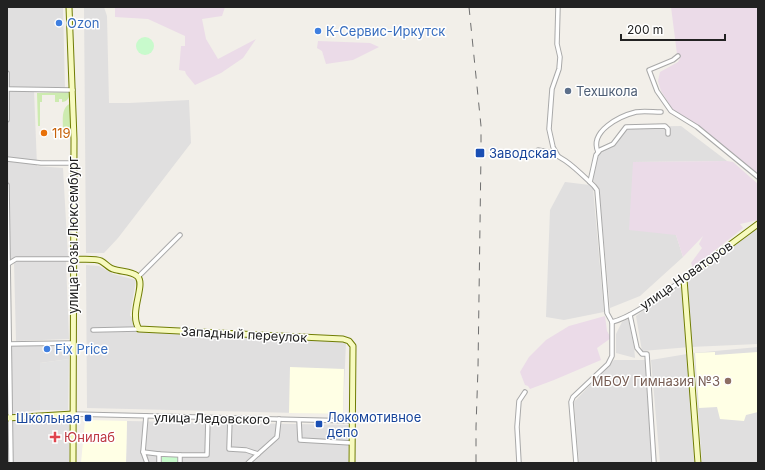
<svg xmlns="http://www.w3.org/2000/svg" width="765" height="470" viewBox="0 0 765 470" font-family="Inter,sans-serif">
<style>
.residential{fill:#e0dfdf}
.industrial{fill:#ebdbe8}
.education{fill:#ffffe5}
.grass{fill:#cdebb0}
.park{fill:#c8facc}
.parking{fill:#e2e2e2}
.lines{fill:none;stroke-linecap:round;stroke-linejoin:round}
.street-casing{stroke:#a9a9a9;stroke-width:5.5}
.secondary-casing{stroke:#707d05;stroke-width:7}
.street{stroke:#fff;stroke-width:3.5}
.secondary{stroke:#f7fabf;stroke-width:5}
.rail{stroke:#707070;stroke-width:1;stroke-dasharray:8 8;stroke-linecap:butt}
.shop-dot{fill:#3f7fe0;stroke:#fff;stroke-width:1.5}
.service-dot{fill:#5c6f8a;stroke:#fff;stroke-width:1.5}
.food-dot{fill:#e8710a;stroke:#fff;stroke-width:1.5}
.transit-dot{fill:#1a4fb4;stroke:#fff;stroke-width:1.5}
.education-dot{fill:#8d6e63;stroke:#fff;stroke-width:1.5}
.health-dot{fill:#e0444e;stroke:#fff;stroke-width:1.5}
.labels{text-anchor:middle;stroke-width:3;stroke-linejoin:round;paint-order:stroke}
.shop-label{font-size:13px;fill:#366cbe;stroke:#fff;text-anchor:start}
.service-label{font-size:13px;fill:#4e5e75;stroke:#fff;text-anchor:start}
.food-label{font-size:13px;fill:#c56008;stroke:#fff;text-anchor:start}
.transit-label{font-size:13px;fill:#164399;stroke:#fff;text-anchor:start}
.street-label{font-size:13px;fill:#222;stroke:#fff}
.education-label{font-size:13px;fill:#785e54;stroke:#fff;text-anchor:end}
.health-label{font-size:13px;fill:#be3a42;stroke:#fff;text-anchor:start}
</style>
<rect width="100%" height="100%" fill="#f2efe9"/>
<g class="residential">
<path d="M7,7H63L65,89L34,90L37,166L63,168L68,257L21,261H66L69,339L16,341L14,262L7,263Z"/>
<path d="M84,7H104L107,16L109,103H129L189,100L191,143L118,238L104,253H86Z"/>
<path d="M681,126L727,161L633,162L676,235L683,257L640,296L610,308L599,188L592,179L596,148L615,142L629,127Z"/>
<path d="M565,182L590,185L593,188L604,312L564,320L546,317L550,210Z"/>
<path d="M758,227V344L690,347L642,351L636,316Z"/>
<path d="M86,265L99,266L113,274L136,280L130,315L139,330L346,341L343,414L87,408Z"/>
<path d="M628,319L634,346L635,358L616,353V334L622,322Z"/>
<path d="M7,345H69V359L40,363V410L24,412V417H7Z"/>
<path d="M758,347V463H702L694,353Z"/>
<path d="M687,354L696,463H660L651,360Z"/>
<path d="M614,360H645L652,463H579L574,402Z"/>
<path d="M69,416V463H7V420Z"/>
<path d="M127,421L349,425L348,463H126Z"/>
</g>
<g class="industrial">
<path d="M115,7H225L222,16L202,19L206,39L218,59L256,39L243,58L221,73L195,85L186,74L185,71L179,70L181,46H185V36L148,19L115,17Z"/>
<path d="M671,7H758V174L699,127L673,110L661,91L658,81L660,72L678,62L680,58L677,54Z"/>
<path d="M318,41L370,43L379,47L353,60L326,64L322,51L317,48Z"/>
<path d="M727,161L733,162L758,184V220L740,224L743,228L693,268L691,263L702,248L699,244L703,236L683,257L676,235L629,230L633,162Z"/>
<path d="M605,316L607,331L611,338L597,348L601,360L554,380L530,389L528,386L525,385L520,372L529,357L546,340L569,326Z"/>
</g>
<g class="education">
<path d="M715,352V355L758,352V412L746,415L744,421L720,419L717,407L699,408L695,353Z"/>
<path d="M290,367L344,369L343,414L289,413Z"/>
<path d="M85,420L127,421L126,463H81Z"/>
</g>
<g class="grass">
<path d="M70,92C70,97 67,102 62,102V99H59V102H55V95H42V102H40V126H38L37,93Z"/>
<path d="M71,103V132L63,128C63,118 61,108 71,103Z"/>
</g>
<g class="park">
<circle cx="145" cy="46" r="9"/>
<path d="M162,456L178,457V463H162Z"/>
</g>
<path class="parking" d="M69,359L68,410H40V363Z"/>
<g class="lines">
<defs>
<g id="street">
<path d="M558,7L557,44L560,57L559,69L552,89L549,129L553,147L558,156"/>
<path d="M678,56L673,60L649,70L657,91L671,111L697,127L758,177"/>
<path d="M7,73V120"/>
<path d="M7,89L73,90"/>
<path d="M538,150C561,152 578,171 594,186L597,190L607,313L612,322"/>
<path d="M598,152C589,131 620,116 636,112C644,111 653,112 661,112"/>
<path d="M7,159L41,163H74"/>
<path d="M590,182L596,155L600,150L613,144L626,127L665,126L668,129V134"/>
<path d="M7,185L11,463"/>
<path d="M8,264L16,259H73"/>
<path d="M138,277L180,235"/>
<path d="M630,315L637,348L642,354H647L654,463"/>
<path d="M612,322C633,317 665,292 684,279"/>
<path d="M93,330L139,329"/>
<path d="M7,344L73,343"/>
<path d="M73,414L352,421"/>
<path d="M230,418L229,449L246,450L258,454L248,463"/>
<path d="M299,420L300,440L352,443"/>
<path d="M143,452L146,416"/>
<path d="M258,454L277,437L279,419"/>
<path d="M147,463L143,452L159,454"/>
<path d="M159,463V454L180,455"/>
<path d="M180,463V455H207L208,418"/>
<path d="M519,463L517,427L519,401L525,392"/>
<path d="M576,463L571,402L573,397L608,364L612,356V322"/>
</g>
<g id="secondary">
<path d="M69,7L74,139L73,463"/>
<path d="M73,259C80,260 95,258 101,261C105,263 109,268 113,269C121,272 131,271 137,276C147,284 128,312 139,329L343,339L349,341L353,346L352,463"/>
<path d="M7,418L73,414"/>
<path d="M698,463L684,279L758,224"/>
</g>
</defs>
<use href="#street" class="street-casing"/>
<use href="#secondary" class="secondary-casing"/>
<use href="#street" class="street"/>
<use href="#secondary" class="secondary"/>
<path class="rail" d="M469,7L481,126V153L478,368L476,427V463"/>
</g>
<g class="shop-dot">
<circle cx="59" cy="23" r="4"/>
<circle cx="318" cy="31" r="4"/>
<circle cx="47" cy="349" r="4"/>
</g>
<circle class="service-dot" cx="568" cy="91" r="4"/>
<circle class="food-dot" cx="44" cy="133" r="4"/>
<g class="transit-dot">
<rect x="475" y="148" width="10" height="10" rx="2"/>
<rect x="84" y="414" width="8" height="8" rx="2"/>
<rect x="315" y="420" width="8" height="8" rx="2"/>
</g>
<circle class="education-dot" cx="728" cy="381" r="4"/>
<path class="health-dot" d="M53 431h4v4h4v4h-4v4h-4v-4h-4v-4h4z"/>
<g class="labels">
<g class="shop-label">
<text x="67" y="28">Ozon</text>
<text x="326" y="36">К-Сервис-Иркутск</text>
<text x="55" y="354">Fix Price</text>
</g>
<g class="service-label">
<text x="576" y="96">Техшкола</text>
</g>
<g class="food-label">
<text x="52" y="138">119</text>
</g>
<g class="transit-label">
<text x="489" y="158">Заводская</text>
<text x="327" y="422">Локомотивное<tspan x="327" dy="15">депо</tspan></text>
<text x="80" y="423" text-anchor="end">Школьная</text>
</g>
<g class="street-label">
<text transform="translate(73 235) rotate(-90)" y="5">улица Розы Люксембург</text>
<text transform="translate(686 275) rotate(-35)" y="5">улица Новаторов</text>
<text transform="translate(244 334) rotate(3)" y="5">Западный переулок</text>
<text transform="translate(212 418) rotate(1)" y="5">улица Ледовского</text>
</g>
<g class="education-label">
<text x="720" y="386">МБОУ Гимназия №3</text>
</g>
<g class="health-label">
<text x="64" y="442">Юнилаб</text>
</g>
</g>
<rect width="765" height="470" fill="none" stroke="#222222" stroke-width="16"/>
<path d="M621 34v6h104v-6" fill="none" stroke="#222222" stroke-width="2"/>
<text x="627" y="34" font-size="12" fill="#222222" stroke="#ffffff" stroke-width="3" paint-order="stroke">200 m</text>
</svg>
